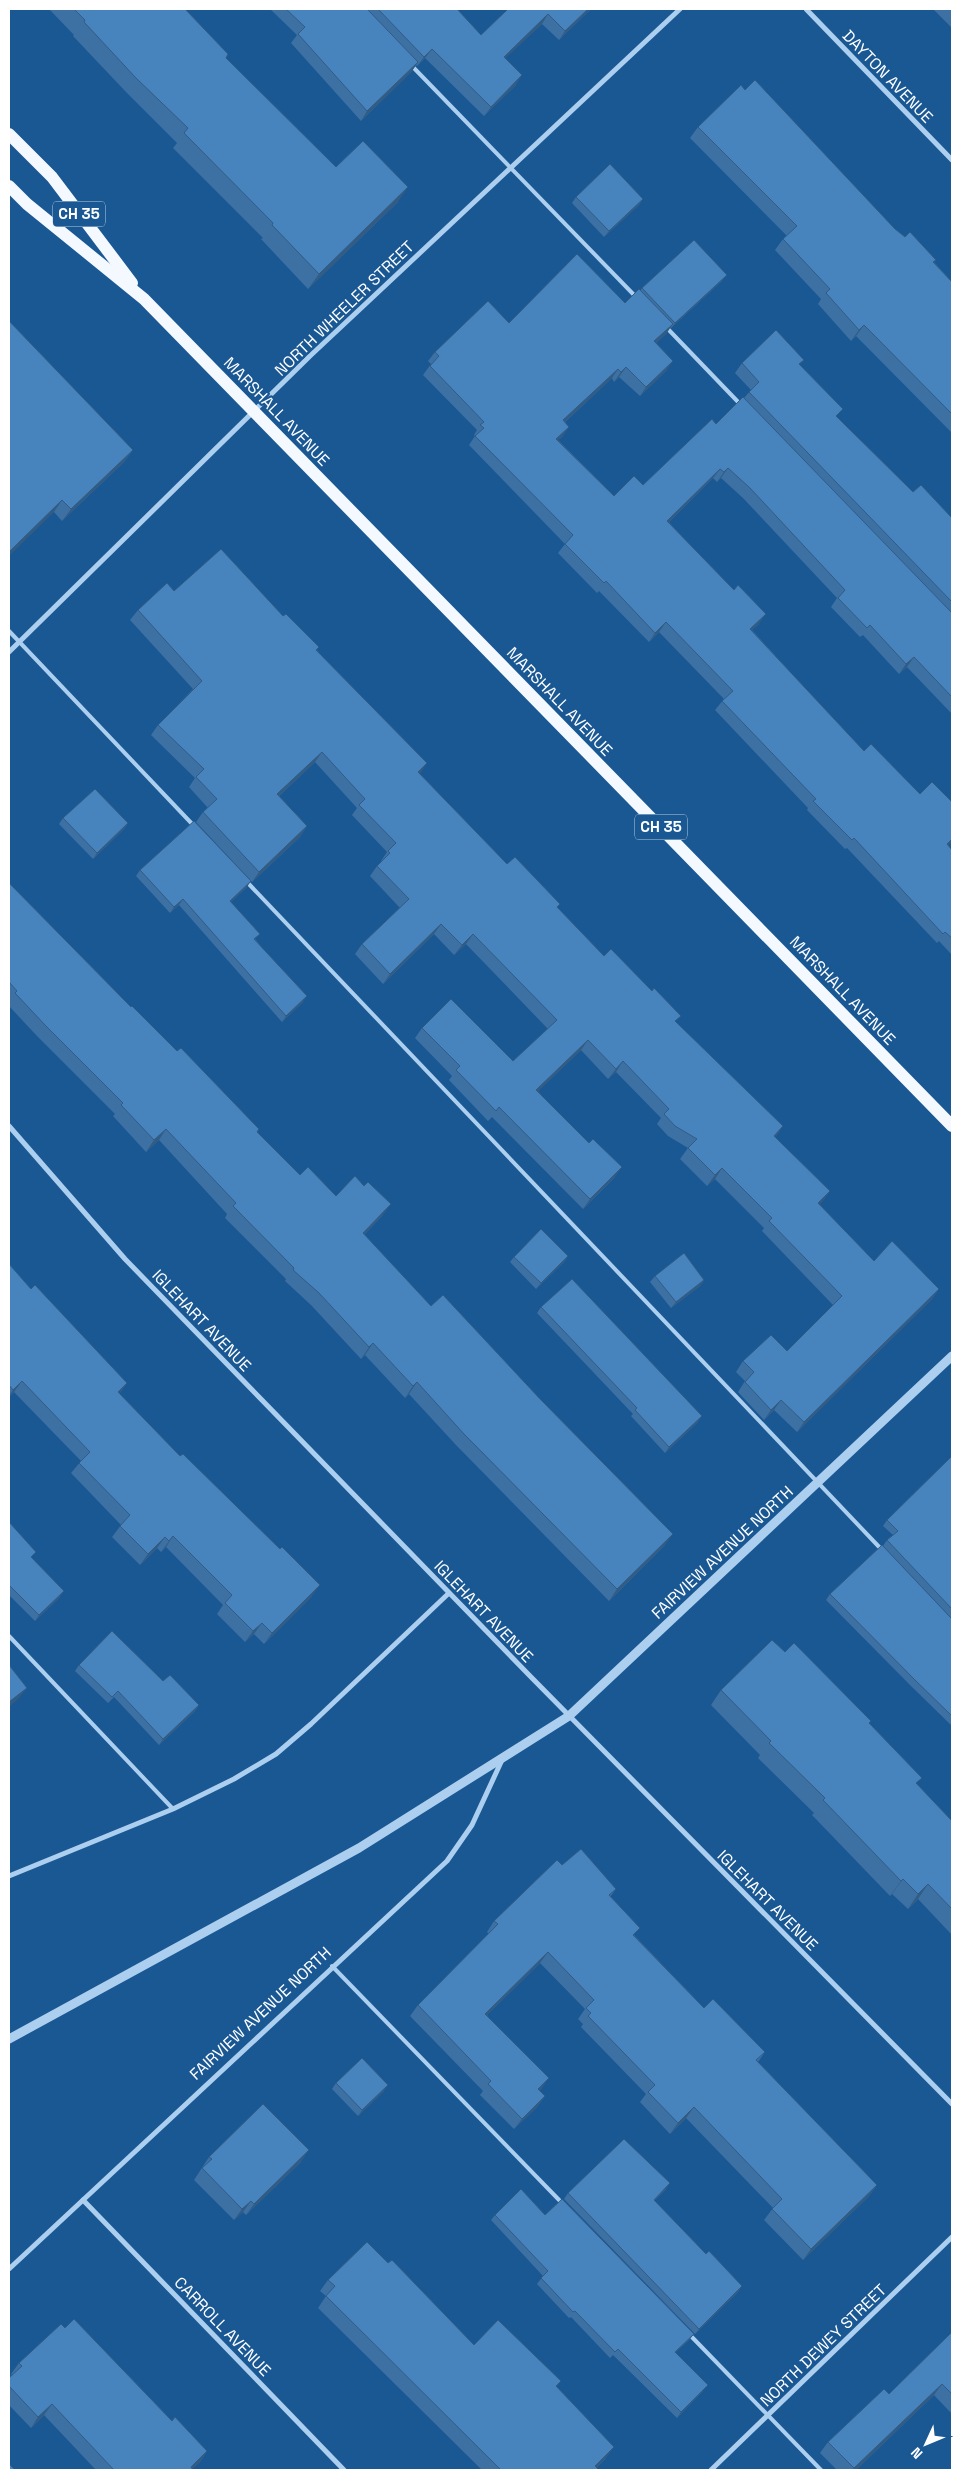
<svg xmlns="http://www.w3.org/2000/svg" width="961" height="2479" viewBox="0 0 961 2479" font-family="'Space Grotesk',sans-serif">
<style>
.lines{fill:none;stroke-linecap:round;stroke-linejoin:round}
.service{stroke:#accfef;stroke-width:4}
.minor{stroke:#accfef;stroke-width:5}
.tertiary{stroke:#accfef;stroke-width:9}
.primary{stroke:#f4f9ff;stroke-width:12}
.wall{fill:#3d71a3}
.shaded-wall{fill:#325c84}
.building{fill:#4783bd;stroke:#325c84}
.labels{text-anchor:middle;stroke-width:4.5;stroke-linejoin:round;paint-order:stroke}
.shield{fill:#1a5894;stroke:#bacddf;stroke-width:1}
.shield-label{font-size:15px;font-weight:bold;fill:#fff}
.street-label{font-size:16px;fill:#fff;stroke:#1a5894}
</style>
<rect width="100%" height="100%" fill="#1a5894"/>
<g class="lines">
<g class="service">
<path d="M411,65L636,297"/>
<path d="M666,327L741,405"/>
<path d="M9,631L195,827"/>
<path d="M246,881L882,1550"/>
<path d="M9,1636L173,1809"/>
<path d="M332,1966L562,2203"/>
<path d="M689,2334L821,2470"/>
</g>
<g class="minor">
<path d="M806,9L952,160"/>
<path d="M9,652L310,356L680,9"/>
<path d="M9,1126L125,1259L531,1677L952,2104"/>
<path d="M9,1876L173,1809L234,1779L276,1754L311,1724L449,1593"/>
<path d="M83,2200L344,2470"/>
<path d="M9,2269L447,1861L472,1825L502,1760"/>
<path d="M711,2470L952,2237"/>
</g>
<path class="tertiary" d="M9,2039L359,1848L569,1716L952,1356"/>
<g class="primary">
<path d="M9,134L52,177L132,283"/>
<path d="M9,186L27,204L144,299L952,1126"/>
</g>
</g>
<g class="wall">
<path d="M49,9H185L226,58L336,167L398,202L308,289L261,239L263,238L173,148L177,143L126,92L73,36L74,35Z"/>
<path d="M270,9H457L481,35L508,9H591L559,40L542,24L505,58L516,85L484,116L425,58L417,66L416,65L412,71L361,121L291,43L297,35Z"/>
<path d="M933,9H952V28Z"/>
<path d="M698,127L895,229L934,262L952,282V433L856,336L851,341L818,304L821,299L775,250L783,239L787,236L690,138Z"/>
<path d="M576,197L643,199L639,205L604,237L572,203Z"/>
<path d="M722,281L671,328L670,327L666,334L656,343L667,370L640,396L619,377L614,382L612,378L565,422L563,436L558,440L614,496L643,485L716,424L744,398L751,390L735,373L742,363L800,365L837,417L913,492L952,518V714L907,667L899,674L863,635L860,637L831,607L837,598L743,498L721,478L717,482L713,478L669,522L759,624L752,630L952,850V955L939,941L937,943L847,848L845,849L807,810L808,808L715,710L724,699L659,632L649,642L599,591L597,593L558,553L565,544L469,445L475,436L474,435L477,430L423,375L431,364L428,361L435,352L509,323L625,303L640,291L642,288Z"/>
<path d="M9,321L133,450L124,462L62,521L54,512Z"/>
<path d="M174,591L283,616L317,650L420,774L507,864L557,908L604,956L676,1022L775,1137L830,1191L819,1205L874,1261L939,1289L932,1299L797,1432L774,1410L764,1420L738,1392L745,1381L736,1372L743,1361L787,1351L833,1305L762,1231L764,1228L715,1179L707,1186L680,1159L688,1148L668,1136L657,1124L661,1118L616,1072L608,1079L581,1050L538,1091L615,1177L583,1209L492,1117L488,1121L449,1080L452,1076L415,1038L422,1028L513,1061L548,1029L466,944L454,955L434,934L383,984L355,954L362,944L400,908L370,876L377,866L382,861H381L387,852L352,815L357,808L315,762L279,796L307,826L300,837L252,882L196,822L203,812L208,808L189,787L195,778L151,735L158,725L193,689L130,620L138,610Z"/>
<path d="M63,818L128,823L124,829L93,859L59,824Z"/>
<path d="M140,870L247,887L231,902L256,940L303,1002L282,1022L179,905L170,913L136,876Z"/>
<path d="M9,883L131,1007L300,1175L336,1196L383,1215L364,1235L431,1306L665,1545L609,1601L456,1445L409,1394L405,1398L365,1355L361,1359L311,1305L285,1281L286,1279L225,1218L227,1214L159,1140L146,1152L113,1116L115,1114L37,1036L9,1006Z"/>
<path d="M568,1256L564,1262L536,1289L510,1262L514,1257Z"/>
<path d="M9,1264L31,1289L127,1383L119,1394L312,1596L264,1644L254,1634L245,1642L217,1614L223,1605L166,1547L161,1552L157,1548L140,1565L112,1537L121,1525L71,1473L81,1461L14,1392L9,1397Z"/>
<path d="M655,1276L704,1280L700,1286L671,1308L650,1282Z"/>
<path d="M541,1307L698,1422L665,1453L631,1416L633,1414L537,1313Z"/>
<path d="M952,1456V1619L883,1546L887,1540L893,1535L883,1526L887,1520Z"/>
<path d="M9,1522L32,1558L60,1597L35,1621L9,1595Z"/>
<path d="M830,1594L952,1619V1726L911,1686L826,1600Z"/>
<path d="M785,1652L871,1721L869,1723L917,1785L952,1821V1935L918,1899L908,1909L892,1894L890,1896L812,1815L814,1813L758,1758L760,1755L711,1705L721,1690Z"/>
<path d="M79,1665L163,1681L199,1705L195,1711L159,1745L114,1697L108,1703L75,1671Z"/>
<path d="M562,1865L616,1889L610,1897L635,1936L704,2008L765,2052L758,2062L877,2185L869,2196L803,2260L764,2220L773,2208L686,2118L670,2134L640,2102L646,2094L581,2027L583,2024L578,2019L585,2009L540,1963L487,2015L542,2088L539,2091L545,2096L537,2107L514,2129L480,2095L483,2091L410,2016L418,2005L489,1934L487,1932L494,1921Z"/>
<path d="M336,2083L384,2091L358,2116L332,2089Z"/>
<path d="M209,2157L301,2162L246,2215L243,2212L234,2220L194,2180Z"/>
<path d="M666,2189L654,2201L706,2254L742,2286L738,2292L695,2334L564,2199L568,2193Z"/>
<path d="M495,2215H545L694,2334L689,2340L675,2353L703,2391L677,2418L613,2355L610,2358L571,2317L569,2318L537,2284L543,2276L491,2220Z"/>
<path d="M388,2263L474,2345L561,2381L556,2387L606,2458L596,2468L599,2470H482L318,2308L326,2296L320,2291L328,2280Z"/>
<path d="M65,2328L207,2451L200,2462L192,2469L193,2470H96L44,2415L31,2428L9,2405V2378L12,2375L11,2374L19,2363Z"/>
<path d="M952,2332V2414L934,2395L856,2470H837L820,2453L828,2442L889,2394Z"/>
</g>
<g class="shaded-wall">
<path d="M588,9H591L559,40L565,31Z"/>
<path d="M548,14L542,24L497,66L504,57Z"/>
<path d="M432,49L425,58L417,66L424,57Z"/>
<path d="M418,62L412,71L361,121L367,111Z"/>
<path d="M522,75L516,85L484,116L491,107Z"/>
<path d="M408,187L398,202L308,289L319,274Z"/>
<path d="M643,199L639,205L604,237L609,231Z"/>
<path d="M727,275L722,281L671,328L675,323Z"/>
<path d="M673,324L666,334L648,350L654,341Z"/>
<path d="M864,325L856,336L851,341L859,330Z"/>
<path d="M673,361L667,370L640,396L646,387Z"/>
<path d="M626,367L619,377L614,382L621,372Z"/>
<path d="M618,369L612,378L556,430L563,420Z"/>
<path d="M569,427L563,436L550,448L556,439Z"/>
<path d="M133,450L124,462L62,521L71,509Z"/>
<path d="M728,468L721,478L717,482L724,472Z"/>
<path d="M720,469L713,478L661,530L667,521Z"/>
<path d="M62,500L54,512L9,556V552Z"/>
<path d="M766,614L759,624L743,638L750,629Z"/>
<path d="M666,622L659,632L649,642L655,633Z"/>
<path d="M914,657L907,667L899,674L906,664Z"/>
<path d="M322,752L315,762L270,804L277,794Z"/>
<path d="M427,763L420,774L418,772Z"/>
<path d="M128,823L124,829L93,859L97,853Z"/>
<path d="M307,826L300,837L252,882L259,872Z"/>
<path d="M952,839V842L940,854L947,844Z"/>
<path d="M251,881L247,887L226,907L230,901Z"/>
<path d="M183,899L179,905L170,913L174,907Z"/>
<path d="M441,924L434,934L383,984L390,974Z"/>
<path d="M473,934L466,944L454,955L462,945Z"/>
<path d="M307,996L303,1002L282,1022L286,1016Z"/>
<path d="M588,1040L581,1050L529,1100L536,1090Z"/>
<path d="M623,1061L616,1072L608,1079L616,1069Z"/>
<path d="M783,1126L776,1137L766,1146L774,1136Z"/>
<path d="M166,1129L159,1140L146,1152L154,1140Z"/>
<path d="M622,1167L615,1177L583,1209L590,1199Z"/>
<path d="M722,1168L715,1179L707,1186L715,1175Z"/>
<path d="M830,1191L823,1201L811,1213L818,1203Z"/>
<path d="M391,1204L383,1215L355,1244L363,1233Z"/>
<path d="M568,1256L564,1262L536,1289L541,1283Z"/>
<path d="M704,1280L700,1286L671,1308L676,1302Z"/>
<path d="M939,1289L932,1299L797,1432L804,1422Z"/>
<path d="M373,1343L365,1355L361,1359L369,1347Z"/>
<path d="M22,1381L14,1392L9,1397V1396L13,1390Z"/>
<path d="M417,1382L409,1394L405,1398L413,1386Z"/>
<path d="M127,1383L119,1394L118,1392Z"/>
<path d="M781,1400L774,1410L764,1420L771,1410Z"/>
<path d="M702,1416L698,1422L665,1453L669,1447Z"/>
<path d="M673,1534L665,1545L609,1601L617,1589Z"/>
<path d="M173,1536L166,1547L161,1552L169,1541Z"/>
<path d="M165,1537L157,1548L140,1565L148,1554Z"/>
<path d="M320,1585L312,1596L264,1644L272,1633Z"/>
<path d="M64,1591L60,1597L35,1621L39,1615Z"/>
<path d="M262,1623L254,1634L245,1642L253,1631Z"/>
<path d="M27,1688L19,1698L9,1707V1702Z"/>
<path d="M199,1705L195,1711L159,1745L163,1739Z"/>
<path d="M903,1879L892,1894L890,1896L901,1881Z"/>
<path d="M928,1884L918,1899L908,1909L918,1894Z"/>
<path d="M548,1952L540,1963L478,2024L485,2014Z"/>
<path d="M549,2078L542,2088L530,2100L538,2089Z"/>
<path d="M388,2085L384,2091L358,2116L362,2110Z"/>
<path d="M545,2096L537,2107L514,2129L522,2119Z"/>
<path d="M694,2107L686,2118L670,2134L678,2123Z"/>
<path d="M309,2150L301,2162L246,2215L254,2204Z"/>
<path d="M670,2183L666,2189L649,2206L654,2200Z"/>
<path d="M877,2185L869,2196L803,2260L811,2249Z"/>
<path d="M251,2201L243,2212L234,2220L242,2209Z"/>
<path d="M742,2286L738,2292L695,2334L699,2329Z"/>
<path d="M694,2334L689,2340L670,2358L675,2352Z"/>
<path d="M942,2384L934,2395L856,2470H852Z"/>
<path d="M708,2385L703,2391L677,2418L681,2412Z"/>
<path d="M52,2404L44,2415L31,2428L38,2417Z"/>
<path d="M614,2447L606,2458L594,2470L595,2466Z"/>
<path d="M207,2451L200,2462L191,2470V2467Z"/>
</g>
<g class="building">
<path d="M74,9H185L228,54L226,58L336,167L363,141L408,187L319,274L272,225L273,223L184,133L188,128L136,78L84,22L85,20Z"/>
<path d="M286,9H367L418,62L367,111L298,34L305,27Z"/>
<path d="M378,9H457L481,35L508,9H588L565,31L548,14L504,57L522,75L491,107L432,49L424,57Z"/>
<path d="M755,80L895,229L905,237L910,232L936,260L933,262L952,282V414L864,325L859,330L826,293L830,289L783,239L797,226L698,127L741,85L745,90Z"/>
<path d="M610,164L643,199L609,231L576,197Z"/>
<path d="M694,240L727,275L675,323L642,288Z"/>
<path d="M577,254L625,303L639,289L673,324L654,341L673,361L646,387L626,367L621,372L618,369L563,420L569,427L556,439L614,496L634,476L643,485L712,419L716,424L743,397L952,613V697L914,657L906,664L870,625L867,628L838,598L845,590L750,488L728,468L724,472L720,469L667,521L734,590L738,585L766,614L750,629L864,751L871,744L920,794L932,782L952,802V839L947,844L952,850V938L945,932L943,934L854,838L852,840L813,801L816,799L722,701L733,691L666,622L655,633L606,581L604,583L565,544L573,535L475,436L484,428L480,425L484,422L430,366L439,356L435,352L488,301L509,323Z"/>
<path d="M9,321L133,450L71,509L62,500L9,552Z"/>
<path d="M776,330L804,360L799,364L843,409L836,416L913,492L921,485L952,518V602L749,392L759,382L742,363Z"/>
<path d="M221,549L283,616L286,614L319,647L316,650L427,763L418,772L507,864L515,857L560,904L557,907L604,956L611,949L652,991L654,988L681,1016L675,1021L783,1126L774,1136L830,1191L818,1203L874,1261L892,1241L939,1289L804,1422L781,1400L771,1410L745,1382L754,1372L743,1361L771,1335L787,1351L842,1296L769,1221L772,1218L722,1168L715,1175L688,1148L697,1139L675,1126L664,1114L669,1109L623,1061L616,1069L588,1040L536,1090L589,1143L593,1139L622,1167L590,1199L499,1107L496,1111L456,1070L460,1066L422,1028L451,999L513,1061L557,1020L473,934L462,945L441,924L390,974L362,944L409,899L377,866L390,853L388,851L396,843L359,805L365,799L322,752L277,794L307,826L259,872L203,812L217,799L196,777L204,769L158,725L202,681L138,610L167,583L174,591Z"/>
<path d="M95,789L128,823L97,853L63,818Z"/>
<path d="M194,821L251,881L230,901L260,934L254,939L307,996L286,1016L183,899L174,907L140,870Z"/>
<path d="M9,883L131,1007L132,1006L177,1051L181,1048L259,1129L257,1132L300,1175L308,1167L336,1196L355,1176L364,1186L368,1182L391,1204L363,1233L431,1306L443,1295L541,1400L673,1534L617,1589L464,1434L417,1382L413,1386L373,1343L369,1347L319,1293L293,1270L294,1268L233,1206L236,1203L166,1129L154,1140L121,1105L123,1103L45,1025L15,993L17,991L9,982Z"/>
<path d="M541,1229L568,1256L541,1283L514,1257Z"/>
<path d="M684,1253L704,1280L676,1302L655,1276Z"/>
<path d="M9,1264L31,1289L35,1285L127,1383L118,1392L180,1456L183,1454L280,1549L282,1547L320,1585L272,1633L262,1623L253,1631L225,1603L232,1595L173,1536L169,1541L165,1537L148,1554L120,1526L130,1515L79,1463L90,1452L22,1381L13,1390L9,1385Z"/>
<path d="M572,1279L702,1416L669,1447L635,1410L637,1408L541,1307Z"/>
<path d="M952,1456V1609L887,1540L898,1531L887,1520Z"/>
<path d="M9,1522L36,1552L31,1557L64,1591L39,1615L9,1585Z"/>
<path d="M882,1545L952,1619V1716L915,1680L830,1594Z"/>
<path d="M112,1631L163,1681L170,1675L199,1705L163,1739L118,1691L112,1697L79,1665Z"/>
<path d="M772,1640L785,1652L794,1643L871,1721L869,1723L922,1778L916,1783L952,1821V1909L928,1884L918,1894L903,1879L901,1881L823,1800L825,1798L769,1743L771,1741L721,1690Z"/>
<path d="M9,1665L27,1688L9,1702Z"/>
<path d="M581,1849L616,1889L609,1895L640,1928L633,1935L704,2008L713,1999L765,2052L756,2060L877,2185L811,2249L772,2209L782,2199L694,2107L678,2123L648,2092L655,2085L588,2016L591,2013L586,2008L594,2000L548,1952L485,2014L549,2078L538,2089L545,2096L522,2119L488,2084L491,2081L418,2005L498,1924L494,1921L557,1860L562,1865Z"/>
<path d="M362,2058L388,2085L362,2110L336,2083Z"/>
<path d="M263,2104L309,2150L254,2204L251,2201L242,2209L202,2168L212,2159L209,2157Z"/>
<path d="M624,2139L670,2183L654,2200L706,2254L709,2251L742,2286L699,2329L568,2193Z"/>
<path d="M521,2189L545,2215L562,2199L694,2334L675,2352L708,2385L681,2412L618,2349L615,2352L575,2311L573,2312L541,2278L548,2271L495,2215Z"/>
<path d="M367,2242L388,2263L392,2260L474,2345L498,2320L561,2381L556,2386L614,2447L595,2466L599,2470H501L326,2296L335,2286L328,2280Z"/>
<path d="M74,2319L172,2421L175,2417L207,2451L191,2467L193,2470H114L52,2404L38,2417L9,2386V2378L22,2366L19,2363L61,2324L65,2328Z"/>
<path d="M952,2332V2394L942,2384L854,2468L828,2442L884,2389L889,2394Z"/>
<path d="M9,2464L15,2470H9Z"/>
</g>
<g class="labels">
<g class="shield">
<rect x="53" y="201.5" width="52" height="25" rx="4"/>
<rect x="635" y="814.5" width="52" height="25" rx="4"/>
</g>
<g class="shield-label">
<text x="79" y="219">CH 35</text>
<text x="661" y="832">CH 35</text>
</g>
<g class="street-label">
<text transform="translate(888 76) rotate(46)" y="6">DAYTON AVENUE</text>
<text transform="translate(344 308) rotate(-44)" y="6">NORTH WHEELER STREET</text>
<text transform="translate(277 411) rotate(46)" y="6">MARSHALL AVENUE</text>
<text transform="translate(560 701) rotate(46)" y="6">MARSHALL AVENUE</text>
<text transform="translate(843 990) rotate(46)" y="6">MARSHALL AVENUE</text>
<text transform="translate(202 1320) rotate(46)" y="6">IGLEHART AVENUE</text>
<text transform="translate(722 1552) rotate(-43)" y="6">FAIRVIEW AVENUE NORTH</text>
<text transform="translate(484 1611) rotate(46)" y="6">IGLEHART AVENUE</text>
<text transform="translate(768 1900) rotate(45)" y="6">IGLEHART AVENUE</text>
<text transform="translate(260 2013) rotate(-43)" y="6">FAIRVIEW AVENUE NORTH</text>
<text transform="translate(223 2326) rotate(46)" y="6">CARROLL AVENUE</text>
<text transform="translate(823 2345) rotate(-44)" y="6">NORTH DEWEY STREET</text>
</g>
</g>
<rect width="961" height="2479" fill="none" stroke="#ffffff" stroke-width="20"/>
<g transform="translate(926 2444) rotate(226)" stroke="#1a5894" stroke-width="4" paint-order="stroke">
<path d="M0-4L9 19L0 12L-9 19Z" fill="#ffffff"/>
<text y="-8" font-size="14" font-weight="bold" text-anchor="middle" fill="#ffffff">N</text>
</g>
</svg>
